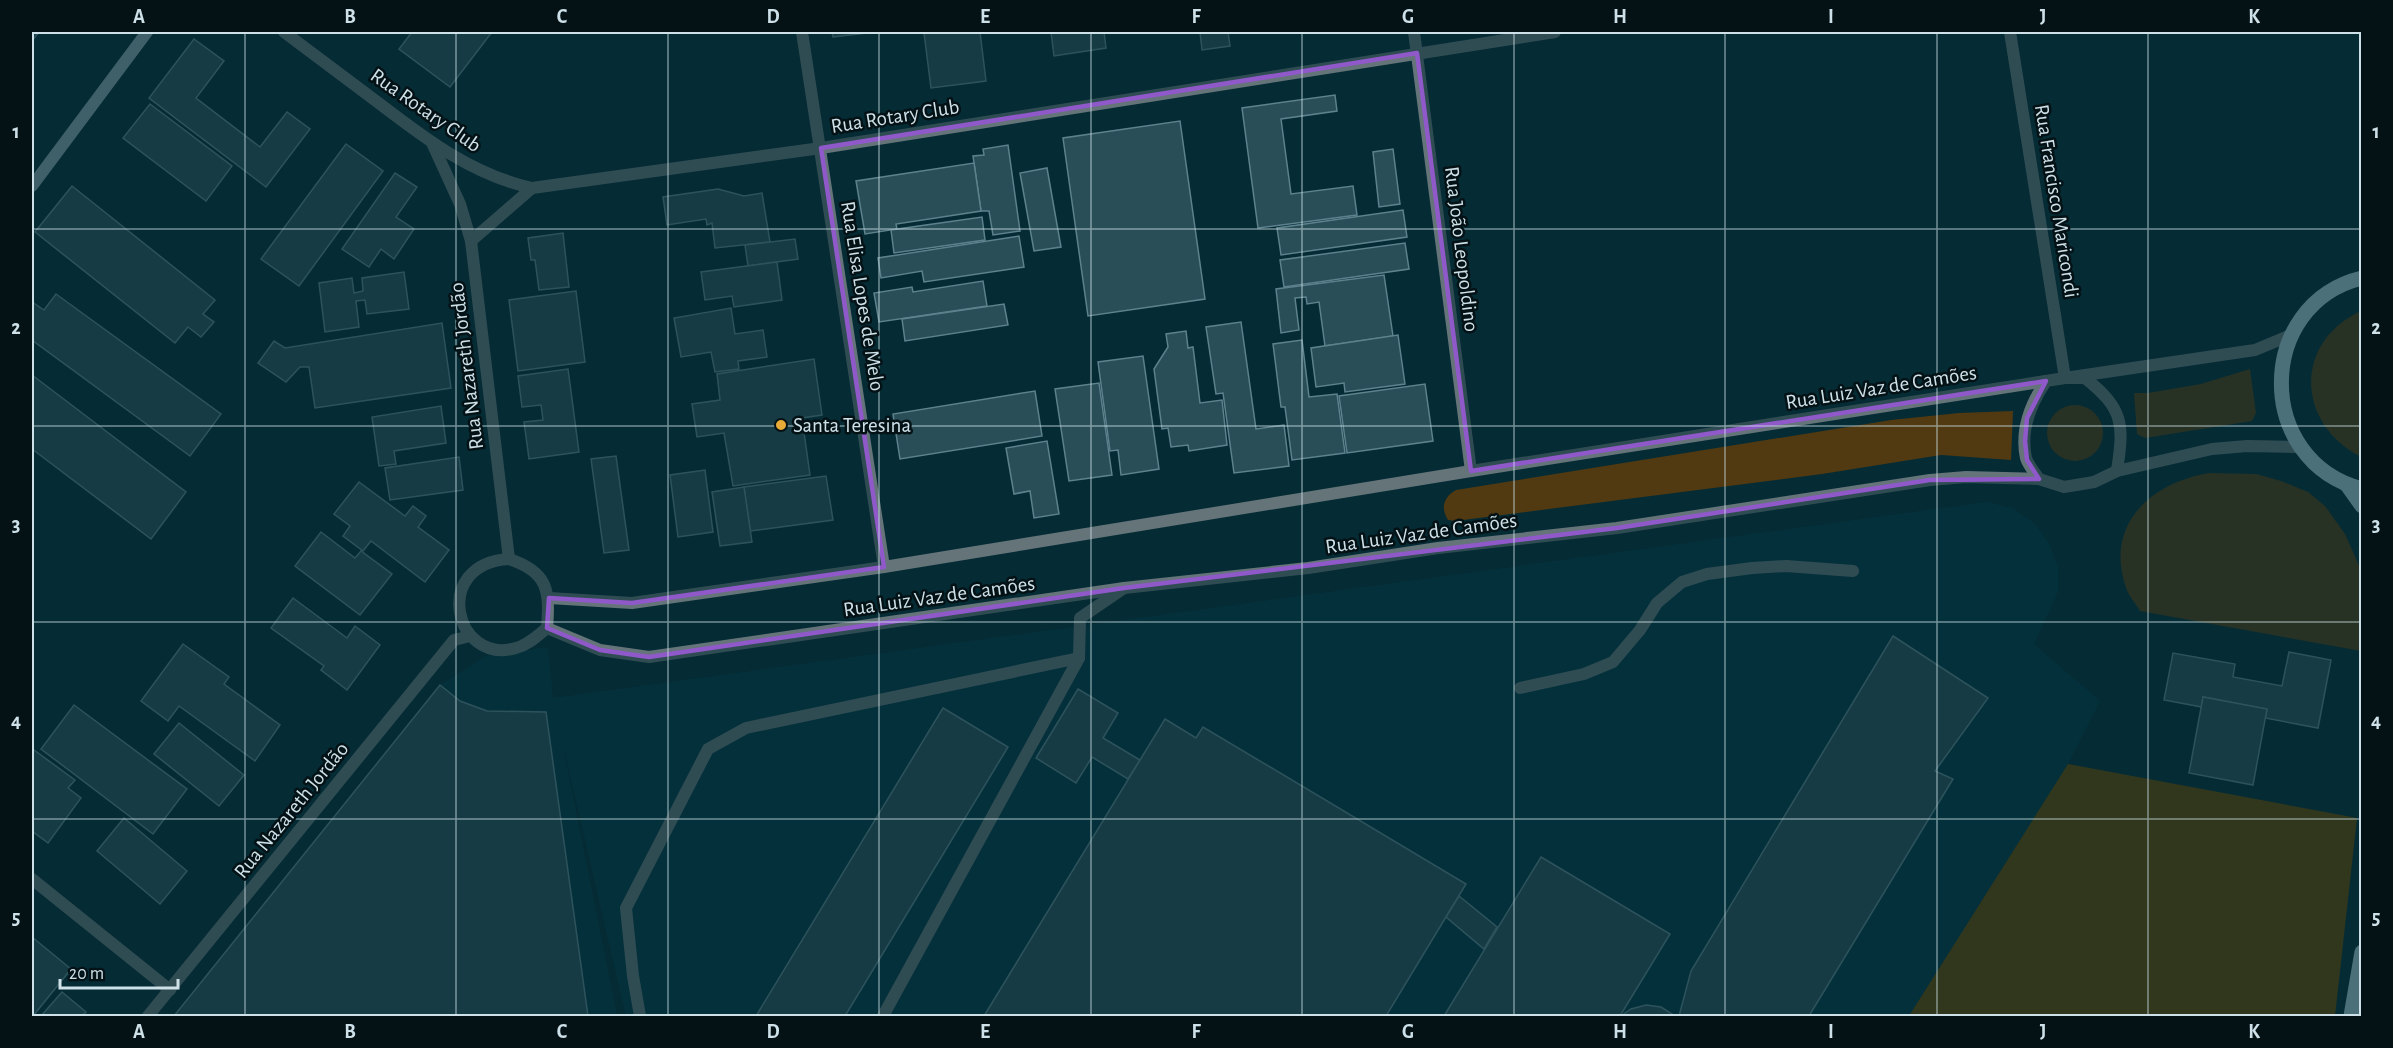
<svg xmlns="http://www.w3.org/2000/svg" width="2393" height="1048" viewBox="0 0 2393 1048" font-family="'Alegreya Sans',sans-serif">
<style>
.built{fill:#043744}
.green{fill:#513a12}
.forest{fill:#674600}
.building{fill:#2a4e58;stroke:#5d828d;stroke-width:1.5}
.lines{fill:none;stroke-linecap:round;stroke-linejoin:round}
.lane{stroke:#647479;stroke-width:12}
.street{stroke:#647479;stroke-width:12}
.secondary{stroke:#87a0a8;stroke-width:12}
.primary{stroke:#a2c3cd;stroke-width:15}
.marked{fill:none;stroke:#9059c9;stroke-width:4.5;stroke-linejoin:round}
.grid{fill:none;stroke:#cee1e8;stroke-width:1.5;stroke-opacity:0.55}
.poi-dot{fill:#e8ab37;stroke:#041216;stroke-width:2}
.labels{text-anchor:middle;stroke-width:5;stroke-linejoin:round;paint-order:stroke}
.street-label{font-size:21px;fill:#cee1e8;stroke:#041216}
.poi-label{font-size:21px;fill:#cee1e8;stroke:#041216;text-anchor:start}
.neatline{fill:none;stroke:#cee1e8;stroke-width:2}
.grid-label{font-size:20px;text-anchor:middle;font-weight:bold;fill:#cee1e8}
</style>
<rect width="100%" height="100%" fill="#052b35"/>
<path class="built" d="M1987,502L2012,508L2034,523L2049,543L2058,567V592L2034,644L2100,701L2068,764L1909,1016H626L560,732L617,1016H174L440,685L486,656L548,647L553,698Z"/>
<g class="green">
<path d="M2361,311V457C2296,424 2293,342 2361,311Z"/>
<path d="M2250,369L2256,413L2252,421L2145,438L2137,434L2134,393H2148L2201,384Z"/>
<circle cx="2075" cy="433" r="28"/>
<path d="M2013,411L2011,460L1941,455L1822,474L1455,521L1448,520C1440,507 1444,497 1456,490L1891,420L1959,413Z"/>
<path d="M2209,473L2256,474L2281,481L2308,492L2325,506L2345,534L2361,570V651L2140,611C2136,604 2129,596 2126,588C2104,524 2151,483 2209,473Z"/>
</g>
<path class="forest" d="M2068,764L2357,818L2335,1016H1909Z"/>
<g class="building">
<path d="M32,32H39L32,41Z"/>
<path d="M412,32H492L450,87L399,49Z"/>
<path d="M832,32H876L833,37Z"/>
<path d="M935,32H980L986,81L931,88L924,33Z"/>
<path d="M1051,32H1104L1106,48L1054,56Z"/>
<path d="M1200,32H1228L1230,46L1202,50Z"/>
<path d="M194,39L224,61L196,98L260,147L287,112L310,129L266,187L149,98Z"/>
<path d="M1335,95L1337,111L1281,119L1291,194L1353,186L1357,215L1258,228L1242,108Z"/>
<path d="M150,104L232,166L206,201L123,138Z"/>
<path d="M1180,121L1205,299L1088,316L1063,138Z"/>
<path d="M346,144L383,171L299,286L261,259Z"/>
<path d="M1008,145L1020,231L993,235L989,211H981L973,156L984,155L983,149Z"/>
<path d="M1393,149L1400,204L1379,207L1373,152Z"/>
<path d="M974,163L981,211L896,224L897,229L865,234L856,181Z"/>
<path d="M1047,168L1061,247L1034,251L1020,173Z"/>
<path d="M395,173L417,187L396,217L414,229L394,259L381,249L369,267L342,249Z"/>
<path d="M72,186L215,300L203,314L214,322L201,337L188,327L175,343L35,232Z"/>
<path d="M718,189L744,196L762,193L770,242L715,248L712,223L707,225L706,219L667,225L663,197Z"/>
<path d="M1403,210L1407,237L1281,255L1277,228Z"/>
<path d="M982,217L985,240L894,253L891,230Z"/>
<path d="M563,233L569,287L539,290L535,260H531L528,238Z"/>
<path d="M1019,236L1024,267L924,282L922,271L881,278L878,258Z"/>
<path d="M795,239L798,259L748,266L745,245Z"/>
<path d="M1405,243L1409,269L1284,287L1280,260Z"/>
<path d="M777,262L782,300L734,307L732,296L705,300L701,272Z"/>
<path d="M404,272L409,309L367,314L365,300L356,301L359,327L325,332L319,283L352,278L354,293L363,291L362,278Z"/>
<path d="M1384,275L1393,336L1325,346L1319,302L1307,304L1306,297L1295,298L1299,330L1281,333L1276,289Z"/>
<path d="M983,281L987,306L879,322L874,293L912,287L913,292Z"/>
<path d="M576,291L585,362L518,371L509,300Z"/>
<path d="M56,294L221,414L190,456L32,340V302L44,310Z"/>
<path d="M1004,304L1008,325L905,341L902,319Z"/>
<path d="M731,308L735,334L763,330L767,357L738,361L739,369L715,372L711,352L681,357L674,318Z"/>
<path d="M1241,322L1256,429L1284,425L1289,466L1234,473L1223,393L1216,394L1206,327Z"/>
<path d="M442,323L451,388L315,408L309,367H300L286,382L258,363L274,341L285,348Z"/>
<path d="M1186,331L1188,348L1193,347L1200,403L1222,400L1227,445L1189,451L1188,445L1171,447L1168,428L1162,429L1154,369L1168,347L1166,334Z"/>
<path d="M1398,335L1405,384L1345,392L1344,383L1316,387L1311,348Z"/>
<path d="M1302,340L1309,397L1337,394L1345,453L1292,460L1285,407H1281L1273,344Z"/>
<path d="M1143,356L1159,469L1121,475L1118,450L1110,451L1098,362Z"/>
<path d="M814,359L822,415L802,418L810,475L733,486L724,433L697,437L692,404L720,400L717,374Z"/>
<path d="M568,369L579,452L529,459L524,422L543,420L541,405L522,407L518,376Z"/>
<path d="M32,375L186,492L151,539L32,449Z"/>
<path d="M1099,383L1112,475L1069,481L1055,389Z"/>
<path d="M1425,384L1433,441L1347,453L1339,396Z"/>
<path d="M1035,391L1042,436L900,459L893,414Z"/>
<path d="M441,406L446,443L394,451L396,464L379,466L372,417Z"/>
<path d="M1047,441L1059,514L1034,518L1030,491L1014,494L1006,448Z"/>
<path d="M616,456L629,550L604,553L591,459Z"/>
<path d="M459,457L463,490L390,500L385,468Z"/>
<path d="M705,470L713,532L678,537L670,475Z"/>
<path d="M826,476L833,520L750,531L744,487Z"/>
<path d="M359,482L405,516L413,506L426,516L418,527L449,550L425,582L371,541L363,551L343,536L350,526L334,514Z"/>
<path d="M744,487L752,542L720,546L712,492Z"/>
<path d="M321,532L355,558L361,551L392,574L360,615L295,566Z"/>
<path d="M293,598L347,638L355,626L380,645L347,690L321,670L324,666L271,628Z"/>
<path d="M1893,636L1988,698L1935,771L1953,779L1809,1016H1679L1691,971Z"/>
<path d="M183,644L229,677L224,684L280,725L255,761L179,706L168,721L141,701Z"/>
<path d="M2289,652L2331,660L2318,728L2265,718L2267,709L2203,697L2202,707L2164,700L2173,653L2235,664L2233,677L2282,686Z"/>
<path d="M440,685L460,701L487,711L546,712L588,1016H174Z"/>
<path d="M1078,689L1118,713L1103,738L1140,760L1128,779L1092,757L1076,783L1036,758Z"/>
<path d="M2203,697L2267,709L2253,785L2189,773Z"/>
<path d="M74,705L187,789L153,834L41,749Z"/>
<path d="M943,708L1008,747L845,1016H756Z"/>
<path d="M1165,719L1196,738L1203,727L1466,884L1386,1016H984Z"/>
<path d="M179,723L244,775L219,806L154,754Z"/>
<path d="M34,750L75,780L68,788L81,798L48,843L32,831V753Z"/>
<path d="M124,818L187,871L160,904L97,851Z"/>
<path d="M1541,857L1670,934L1620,1016H1444Z"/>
<path d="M1459,896L1497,927L1484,949L1446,917Z"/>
<path d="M32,937L71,969L33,1016H32Z"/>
<path d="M62,992L86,1012L82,1016H41Z"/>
<path d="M1646,1005L1661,1007L1675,1016H1621L1631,1009Z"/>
</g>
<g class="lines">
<g class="lane">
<path d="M1520,688L1584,674L1613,662L1640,630L1657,603L1682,582L1707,574L1752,568L1786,566L1853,571"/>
<path d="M640,1016L633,976L626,908L708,749L746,728L1079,658"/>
<path d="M883,1016L1079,658L1080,618L1124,588"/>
</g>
<g class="street">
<path d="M284,32C316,56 348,80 380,104C427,140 473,175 532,188L821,148L1555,32"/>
<path d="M802,32L884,567"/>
<path d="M1414,32L1471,471"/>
<path d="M2010,32L2065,378H2085C2124,409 2124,424 2117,471"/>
<path d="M433,145L460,204L471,241L509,559"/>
<path d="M471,241L532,188"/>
<path d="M2039,479C2035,473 2028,465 2026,458C2020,430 2031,403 2046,381"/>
<path d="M509,559C548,572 550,590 547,628C537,636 528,645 516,648C455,666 430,564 509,559Z"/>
<path d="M549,598L632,603L884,567L1471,471L2065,378L2255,350L2291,335"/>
<path d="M547,628L600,650L649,657L1124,588L1308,568L1438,548L1617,528L1930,480L1966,477L2039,479L2064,487L2094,482L2117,471L2212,449L2247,446L2300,447"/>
<path d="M32,879L170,990"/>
<path d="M148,1016L454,640L470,636"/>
</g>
<path class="secondary" d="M32,186L147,32"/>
<g class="primary">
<path d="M2362,278C2255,304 2254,461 2362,489"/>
<path d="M2347,485L2362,506"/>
<path d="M2351,1016L2362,952"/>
</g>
</g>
<path d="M0 0H2393V1048H0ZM1417,53L1471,471L2046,381L2027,418L2025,441L2027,460L2039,479L1930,480L1617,528L1124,588L649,657L600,650L547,628L549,598L632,603L884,567L821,148Z" fill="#052b35" fill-opacity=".55" fill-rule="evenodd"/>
<path class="marked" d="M1417,53L1471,471L2046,381L2027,418L2025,441L2027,460L2039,479L1930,480L1617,528L1124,588L649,657L600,650L547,628L549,598L632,603L884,567L821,148Z"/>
<path class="grid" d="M245,32V1016M456,32V1016M668,32V1016M879,32V1016M1091,32V1016M1302,32V1016M1514,32V1016M1725,32V1016M1937,32V1016M2148,32V1016M32,229H2362M32,426H2362M32,622H2362M32,819H2362"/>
<circle class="poi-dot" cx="781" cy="425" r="6"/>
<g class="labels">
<g class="street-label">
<text transform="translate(426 110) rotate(35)" y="7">Rua Rotary Club</text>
<text transform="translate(895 116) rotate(-9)" y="7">Rua Rotary Club</text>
<text transform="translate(2057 201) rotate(81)" y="7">Rua Francisco Maricondi</text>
<text transform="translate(1462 249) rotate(83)" y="7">Rua João Leopoldino</text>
<text transform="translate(863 296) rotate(81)" y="7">Rua Elisa Lopes de Melo</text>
<text transform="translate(466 366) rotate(-97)" y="7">Rua Nazareth Jordão</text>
<text transform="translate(1881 387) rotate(-9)" y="7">Rua Luiz Vaz de Camões</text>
<text transform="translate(1421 533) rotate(-8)" y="7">Rua Luiz Vaz de Camões</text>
<text transform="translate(939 596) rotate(-8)" y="7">Rua Luiz Vaz de Camões</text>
<text transform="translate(291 810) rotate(-51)" y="7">Rua Nazareth Jordão</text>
</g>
<g class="poi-label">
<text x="793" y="432">Santa Teresina</text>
</g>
</g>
<rect width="2393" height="1048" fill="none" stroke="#041216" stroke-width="66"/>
<path d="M60 979v9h118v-9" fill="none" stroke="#cee1e8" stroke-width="3"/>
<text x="69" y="979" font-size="18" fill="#cee1e8" stroke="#041216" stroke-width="4.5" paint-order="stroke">20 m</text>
<rect x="33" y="33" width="2327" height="982" class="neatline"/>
<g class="grid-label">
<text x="139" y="23">A</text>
<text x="350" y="23">B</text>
<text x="562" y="23">C</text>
<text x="773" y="23">D</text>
<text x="985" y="23">E</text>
<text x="1196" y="23">F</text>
<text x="1408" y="23">G</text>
<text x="1620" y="23">H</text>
<text x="1831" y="23">I</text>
<text x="2043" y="23">J</text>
<text x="2254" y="23">K</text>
<text x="16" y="138">1</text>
<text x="2376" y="138">1</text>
<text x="16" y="334">2</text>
<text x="2376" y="334">2</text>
<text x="16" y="531">3</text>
<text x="2376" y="531">3</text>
<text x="16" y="727">4</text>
<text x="2376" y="727">4</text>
<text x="16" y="924">5</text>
<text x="2376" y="924">5</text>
<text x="139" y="1038">A</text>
<text x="350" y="1038">B</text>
<text x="562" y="1038">C</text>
<text x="773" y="1038">D</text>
<text x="985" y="1038">E</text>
<text x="1196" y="1038">F</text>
<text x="1408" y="1038">G</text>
<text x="1620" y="1038">H</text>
<text x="1831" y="1038">I</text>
<text x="2043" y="1038">J</text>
<text x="2254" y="1038">K</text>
</g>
</svg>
